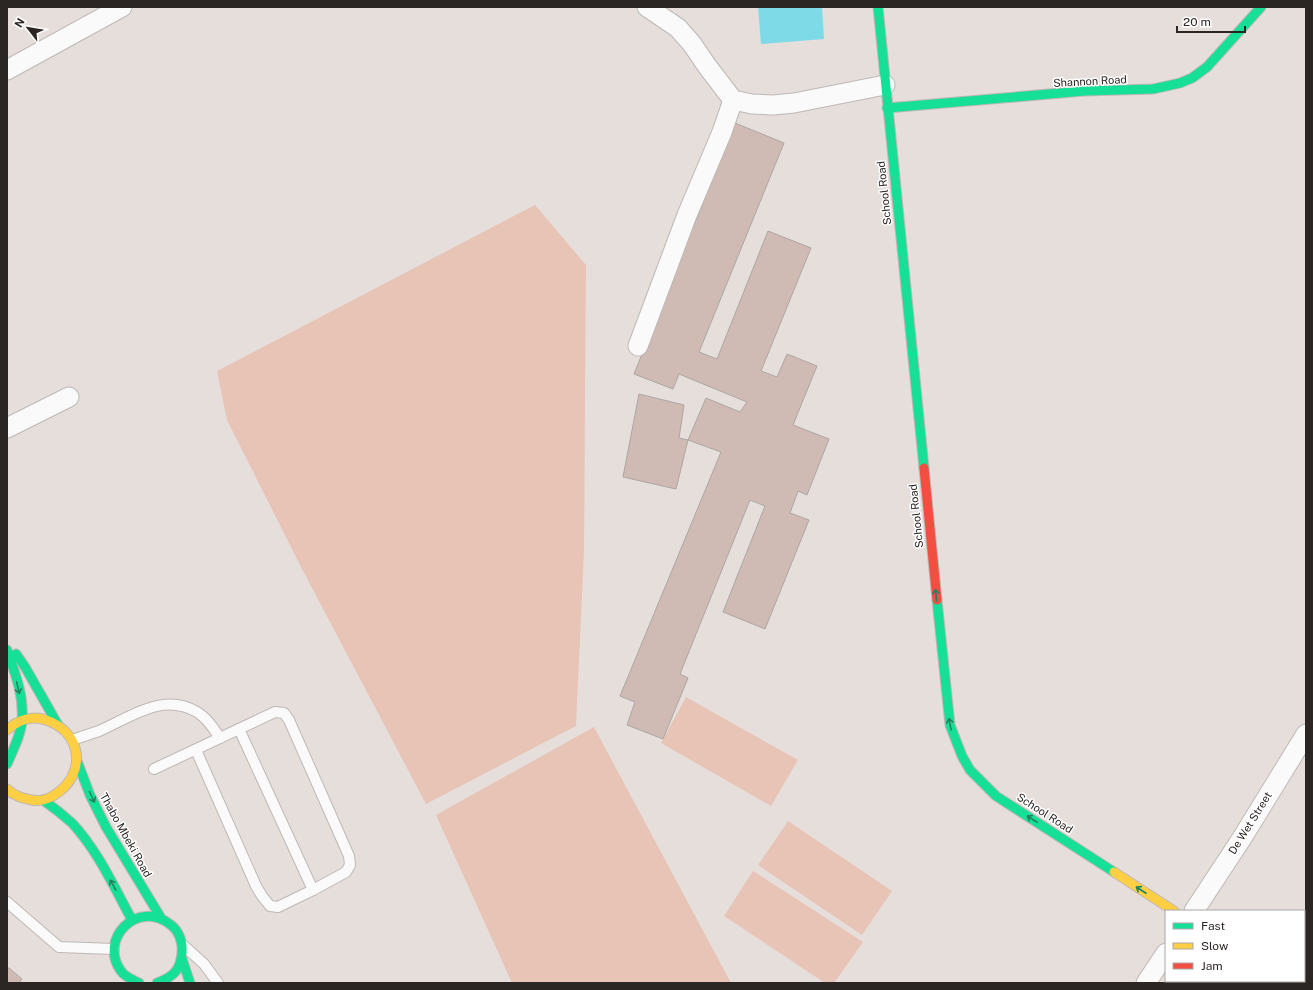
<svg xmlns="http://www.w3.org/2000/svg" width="1313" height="990" viewBox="0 0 1313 990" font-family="'Public Sans',sans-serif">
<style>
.green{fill:#e7c4b6}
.water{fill:#7fdae8}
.building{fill:#cfbbb3;stroke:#aca6a4}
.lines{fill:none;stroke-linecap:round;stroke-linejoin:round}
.lane-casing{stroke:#beb8b6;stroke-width:12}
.street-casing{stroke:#beb8b6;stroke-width:21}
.fast-casing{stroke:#beb8b6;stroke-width:11}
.slow-casing{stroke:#beb8b6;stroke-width:11}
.jam-casing{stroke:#beb8b6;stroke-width:11}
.lane{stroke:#fbfafa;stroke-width:10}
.street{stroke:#fbfafa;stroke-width:19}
.fast{stroke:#16e098;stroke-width:9}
.slow{stroke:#ffcf43;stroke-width:9}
.jam{stroke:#f24e42;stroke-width:9}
.oneway{stroke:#20835e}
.labels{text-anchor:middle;stroke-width:3;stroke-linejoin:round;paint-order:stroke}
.street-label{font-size:11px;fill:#2b2624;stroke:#fff}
</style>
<rect width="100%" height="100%" fill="#e6dedb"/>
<g class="green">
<path d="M535,205L586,265L584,551L576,726L426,804L302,569L227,420L217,371Z"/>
<path d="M686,697L798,760L771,806L661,743Z"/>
<path d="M594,727L731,983H512L436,815Z"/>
<path d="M788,821L892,891L862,935L758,865Z"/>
<path d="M753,871L863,942L834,983H825L724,916Z"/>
</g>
<path class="water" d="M758,7H822L824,39L761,44Z"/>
<g class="building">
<path d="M735,123L784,143L699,352L717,359L768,231L811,248L761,371L777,377L787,354L817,366L793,425L829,439L807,495L798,491L790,513L809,520L765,629L723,612L765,506L750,500L680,674L688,678L663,739L627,725L635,702L620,696L721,452L688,440L706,398L740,412L747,402L679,374L673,389L634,374Z"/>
<path d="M639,394L684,405L679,438L688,440L676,489L623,477Z"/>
<path d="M7,968H9L22,979L19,983H7Z"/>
<path d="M1232,981H1276L1275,983H1231Z"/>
</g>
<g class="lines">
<defs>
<g id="lane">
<path d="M239,729L313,890"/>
<path d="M72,740C81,737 90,734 99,731C131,717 162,692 197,712C207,718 214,729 220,738"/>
<path d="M154,769L275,712L284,713L289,720L349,856L350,865L346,872L313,890L278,907L270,906L262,896L256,886L196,750"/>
<path d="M7,902L59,947L114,949"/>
<path d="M183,945L204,964L218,983"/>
</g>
<g id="street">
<path d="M647,7L678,28L692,44L707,66L733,100L752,104L773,105L794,103L885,85"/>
<path d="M7,70L122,7"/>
<path d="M638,346L687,215L722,132L733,100"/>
<path d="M7,428L69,397"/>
<path d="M1194,911L1242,838L1306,734"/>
<path d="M1146,983L1166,953"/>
</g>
<g id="fast">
<path d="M878,7L924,468"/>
<path d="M887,108L1084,91L1153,89L1180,83L1192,78L1207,67L1261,7"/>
<path d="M937,600L950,725L962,756L970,770L996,796L1114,872"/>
<path d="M7,650C15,673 24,695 22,720C21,735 13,750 7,764"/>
<path d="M16,654L25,667L58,725"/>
<path d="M77,761L90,795L106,827L161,918"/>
<path d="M43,800C53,807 63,815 72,823C98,851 114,887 132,920"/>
<path d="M182,959L190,983"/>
<path d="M139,983C133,980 125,977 121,971C98,940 137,898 171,925C179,931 183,943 182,952C181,970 173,977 157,983"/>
</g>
<g id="slow">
<path d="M7,730C18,720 32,715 46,720C80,731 87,769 60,791C51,798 43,802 32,800C22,798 14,796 7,789"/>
<path d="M1114,872L1174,911"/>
</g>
<path id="jam" d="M924,468L937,600"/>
</defs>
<use href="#lane" class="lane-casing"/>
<use href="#street" class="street-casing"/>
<use href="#fast" class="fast-casing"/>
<use href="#slow" class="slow-casing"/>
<use href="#jam" class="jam-casing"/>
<use href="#lane" class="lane"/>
<use href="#street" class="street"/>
<use href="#fast" class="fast"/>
<use href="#slow" class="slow"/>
<use href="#jam" class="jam"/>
</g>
<defs><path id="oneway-shaft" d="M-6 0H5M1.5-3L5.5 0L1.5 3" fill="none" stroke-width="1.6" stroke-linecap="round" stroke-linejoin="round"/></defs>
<g class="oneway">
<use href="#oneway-shaft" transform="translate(936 595) rotate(-96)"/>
<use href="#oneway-shaft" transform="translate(18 688) rotate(77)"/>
<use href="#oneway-shaft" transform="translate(950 724) rotate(-101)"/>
<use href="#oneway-shaft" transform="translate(92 797) rotate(65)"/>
<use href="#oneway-shaft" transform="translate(1032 819) rotate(-147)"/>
<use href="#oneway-shaft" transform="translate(113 885) rotate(-119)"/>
<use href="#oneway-shaft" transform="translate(1141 890) rotate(-147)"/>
</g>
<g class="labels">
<g class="street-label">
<text transform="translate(1090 81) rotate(-3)" y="4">Shannon Road</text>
<text transform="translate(884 193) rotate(-96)" y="4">School Road</text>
<text transform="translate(916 516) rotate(-96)" y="4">School Road</text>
<text transform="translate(1045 813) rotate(33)" y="4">School Road</text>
<text transform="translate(1250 823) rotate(-58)" y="4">De Wet Street</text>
<text transform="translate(126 835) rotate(61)" y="4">Thabo Mbeki Road</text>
</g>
</g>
<rect width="1313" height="990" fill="none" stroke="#2b2624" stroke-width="16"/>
<rect x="1165" y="910" width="140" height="72" fill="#ffffff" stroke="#aaa8a7"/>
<rect x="1173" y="923" width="20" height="6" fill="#16e098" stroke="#aaa8a7"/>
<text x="1201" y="930" font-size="12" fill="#2b2624">Fast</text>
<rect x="1173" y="943" width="20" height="6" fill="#ffcf43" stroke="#aaa8a7"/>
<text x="1201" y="950" font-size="12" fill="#2b2624">Slow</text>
<rect x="1173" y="963" width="20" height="6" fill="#f24e42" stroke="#aaa8a7"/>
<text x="1201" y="970" font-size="12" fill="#2b2624">Jam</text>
<g transform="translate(28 28) rotate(301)" stroke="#ffffff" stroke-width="3" paint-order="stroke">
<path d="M0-3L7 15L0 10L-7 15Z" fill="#2b2624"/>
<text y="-6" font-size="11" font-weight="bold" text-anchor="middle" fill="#2b2624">N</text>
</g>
<path d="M1177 26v6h68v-6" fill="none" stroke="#2b2624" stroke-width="2"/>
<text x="1183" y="26" font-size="12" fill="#2b2624" stroke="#ffffff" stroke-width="3" paint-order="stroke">20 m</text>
</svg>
